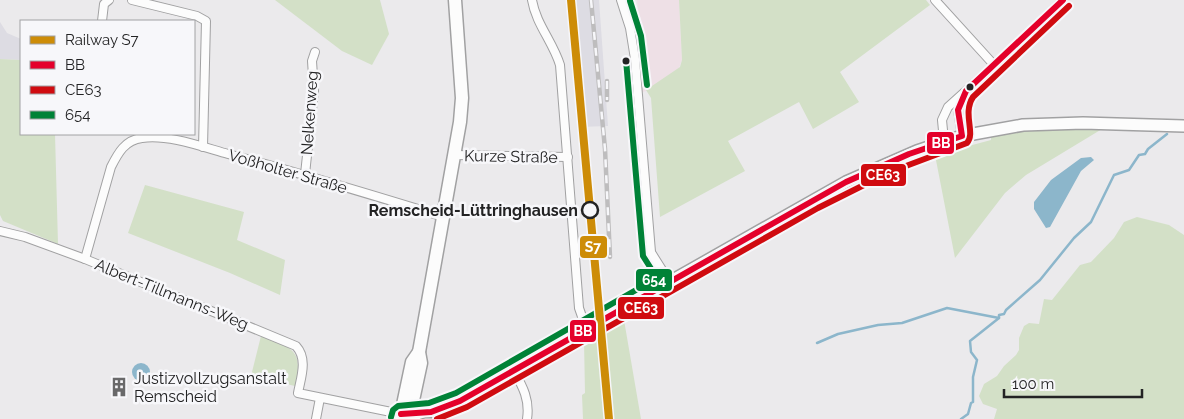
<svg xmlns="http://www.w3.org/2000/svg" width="1184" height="419" viewBox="0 0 1184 419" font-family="Raleway,sans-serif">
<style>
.industrial{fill:#eee0e6}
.built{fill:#dddce3}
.green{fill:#d3e0c7}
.water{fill:#8cb6cb}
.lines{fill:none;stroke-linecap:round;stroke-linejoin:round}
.stream{stroke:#8cb6cb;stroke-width:2.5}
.minor-casing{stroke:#a1a1a2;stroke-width:10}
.secondary-casing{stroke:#a1a1a2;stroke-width:14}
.primary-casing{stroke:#a1a1a2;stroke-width:15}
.minor{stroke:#fcfcfc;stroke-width:8}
.secondary{stroke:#fcfcfc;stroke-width:11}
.primary{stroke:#fcfcfc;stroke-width:12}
.rail-casing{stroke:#bebdbe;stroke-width:4.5}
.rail{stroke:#f7f7fa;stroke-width:2.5;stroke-dasharray:8;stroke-linecap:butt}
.bus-1-casing{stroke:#f7f7fa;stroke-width:10}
.bus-2-casing{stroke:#f7f7fa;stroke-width:10}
.bus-3-casing{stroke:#f7f7fa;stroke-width:10}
.bus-1{stroke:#e4002b;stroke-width:6}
.bus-2{stroke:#d00b10;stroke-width:6}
.bus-3{stroke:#008237;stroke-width:6}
.rail-1-casing{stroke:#f7f7fa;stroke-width:11}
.rail-1{stroke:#cd8c07;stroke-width:8}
.bus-dot{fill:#232324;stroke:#f7f7fa;stroke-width:2}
.stop-dot{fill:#f7f7fa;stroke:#232324;stroke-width:2.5}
.labels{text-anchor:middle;stroke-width:5;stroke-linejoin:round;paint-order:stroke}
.street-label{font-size:16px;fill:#232324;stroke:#f7f7fa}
.stop-label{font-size:16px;font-weight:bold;fill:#232324;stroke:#f7f7fa;text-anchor:end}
.poi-label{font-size:16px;fill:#232324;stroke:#f7f7fa;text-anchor:start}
.line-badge{stroke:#f7f7fa;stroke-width:2}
.badge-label{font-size:14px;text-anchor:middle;font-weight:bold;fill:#fff}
</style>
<rect width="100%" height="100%" fill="#ebeaec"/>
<path class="industrial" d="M637,0H679L682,60L679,68L646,91L640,93L634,17L638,8Z"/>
<g class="built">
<path d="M568,0H599L608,126L579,127Z"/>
<path d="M0,22L7,33L21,39V60L0,59Z"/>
</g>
<g class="green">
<path d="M275,0H380L389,34L372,65L342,51Z"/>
<path d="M679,0H926L930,5L840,72L859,102L813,129L799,102L728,141L745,171L660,217L651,98L646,90L680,67L682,60Z"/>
<path d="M0,59L21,60V134H55L58,244L3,221L0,215Z"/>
<path d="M1063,127L1102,129L1026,175L1005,193L955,258L935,155L991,140V137L1023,130Z"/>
<path d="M145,185L244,212L237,240L285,260L280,295L230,273L128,233Z"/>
<path d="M1137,217L1169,225L1184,235V419H994L997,409L983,404L979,396L984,384L997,376L1004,366L1016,355L1019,350V338L1024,326L1029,323L1039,324L1044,299L1052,300L1080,265L1091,262L1114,238L1124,222Z"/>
<path d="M624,320L641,419H583L582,395L585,393L584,341Z"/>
<path d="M261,336C292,348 304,349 295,386L251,376Z"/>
</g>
<g class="water">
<path d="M1091,157L1094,160L1081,171L1050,227L1046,228L1034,209V202L1051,180L1081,158Z"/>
<circle cx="141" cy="372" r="9"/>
</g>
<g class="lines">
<g class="stream">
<path d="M817,343L838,334L878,325L902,323L947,308L999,318"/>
<path d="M961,419L968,414L971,403L973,402V377L977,360L971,352L970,341L999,318V315L1004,314L1006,310L1040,280L1074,238L1091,222L1114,175L1129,170L1139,155L1145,154L1148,149L1167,134"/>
</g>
<defs>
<g id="minor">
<path d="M132,0L197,16L206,21L203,147"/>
<path d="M532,0C536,24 553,42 560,65L579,308L586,328"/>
<path d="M621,0L630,28L635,59L652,264L657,287"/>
<path d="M935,0L995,66"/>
<path d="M102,21L104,4L109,0"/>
<path d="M962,136L958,110L963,95"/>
<path d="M944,141L942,120L948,107L1018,44L1063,0"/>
<path d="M454,155L568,157"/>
<path d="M305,174L314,91L312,61L315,52"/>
<path d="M0,231L25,237L85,259L296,346C308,359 301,377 298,393L401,414"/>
<path d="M652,254L669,281"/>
<path d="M85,259L111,167C118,153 125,140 142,138C168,134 203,147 228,154C301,173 372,195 444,217"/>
<path d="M514,371C523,387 530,400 527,419"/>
<path d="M316,419L320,398"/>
</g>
<path id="secondary" d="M452,405L846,182L917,151L962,136L1023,125L1083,123L1184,126"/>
<g id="primary">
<path d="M410,416L424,411H436L452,405"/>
<path d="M400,419L412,362L419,352"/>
<path d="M409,419L421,363L419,352L460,122L462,98L455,0"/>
</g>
</defs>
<use href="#minor" class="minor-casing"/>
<use href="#secondary" class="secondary-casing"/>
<use href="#primary" class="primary-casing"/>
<use href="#minor" class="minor"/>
<use href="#secondary" class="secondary"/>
<use href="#primary" class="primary"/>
<defs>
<g id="rail">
<path d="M591,0L605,149L610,257"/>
<path d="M607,81V100"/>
</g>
</defs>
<use href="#rail" class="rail-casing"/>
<use href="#rail" class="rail"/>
<defs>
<path id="bus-1" d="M401,414L431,412L460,401L846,182L909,154L962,136L958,110L966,91L1063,0"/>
<path id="bus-2" d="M437,419L467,407L818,208L890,172L967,143C976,133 962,114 973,97L1069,6"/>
<g id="bus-3">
<path d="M630,1L641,36L647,85"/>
<path d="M391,417L393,410L398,406L429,403L456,393L657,278L643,256L626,60"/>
</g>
</defs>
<use href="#bus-1" class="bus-1-casing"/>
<use href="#bus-2" class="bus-2-casing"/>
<use href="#bus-3" class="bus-3-casing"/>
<use href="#bus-1" class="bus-1"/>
<use href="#bus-2" class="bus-2"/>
<use href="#bus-3" class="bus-3"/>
<defs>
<path id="rail-1" d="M571,0L609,419"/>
</defs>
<use href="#rail-1" class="rail-1-casing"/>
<use href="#rail-1" class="rail-1"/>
</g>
<defs>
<symbol id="building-bare" viewBox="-9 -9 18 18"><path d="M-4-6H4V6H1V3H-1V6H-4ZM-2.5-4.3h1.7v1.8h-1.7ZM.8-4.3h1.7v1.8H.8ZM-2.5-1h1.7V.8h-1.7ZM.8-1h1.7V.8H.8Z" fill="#69696a" stroke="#f7f7fa" stroke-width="2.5" paint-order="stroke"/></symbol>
</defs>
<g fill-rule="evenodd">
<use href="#building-bare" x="105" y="373" width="28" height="28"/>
</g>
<g class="bus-dot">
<circle cx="626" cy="61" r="4.5"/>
<circle cx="970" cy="87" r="4.5"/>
</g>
<circle class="stop-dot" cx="590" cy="210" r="8"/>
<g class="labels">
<g class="street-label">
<text transform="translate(309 113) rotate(-86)" y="6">Nelkenweg</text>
<text transform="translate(511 156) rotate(1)" y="6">Kurze Straße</text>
<text transform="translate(288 171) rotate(16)" y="6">Voßholter Straße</text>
<text transform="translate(172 294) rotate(22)" y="6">Albert-Tillmanns-Weg</text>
</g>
<g class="stop-label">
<text x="578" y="216">Remscheid-Lüttringhausen</text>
</g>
<g class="poi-label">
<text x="134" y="384">Justizvollzugsanstalt<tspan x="134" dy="18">Remscheid</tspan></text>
</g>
</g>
<g class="line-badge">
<rect x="926" y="131" width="29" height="24" rx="5" fill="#e4002b"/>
<rect x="860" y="163" width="47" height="24" rx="5" fill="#d00b10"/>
<rect x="579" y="235" width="29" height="24" rx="5" fill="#cd8c07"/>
<rect x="635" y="268" width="38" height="24" rx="5" fill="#008237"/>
<rect x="617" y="296" width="48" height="24" rx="5" fill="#d00b10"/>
<rect x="569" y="319" width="28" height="24" rx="5" fill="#e4002b"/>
</g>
<g class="badge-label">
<text x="941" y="148">BB</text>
<text x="883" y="180">CE63</text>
<text x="593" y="252">S7</text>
<text x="654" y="285">654</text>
<text x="641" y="313">CE63</text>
<text x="583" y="336">BB</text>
</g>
<rect x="20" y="20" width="175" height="115" fill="#f7f7fa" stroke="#a2a2a4"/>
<rect x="30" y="36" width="25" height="8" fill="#cd8c07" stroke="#a2a2a4"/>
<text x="65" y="45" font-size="15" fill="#232324">Railway S7</text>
<rect x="30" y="61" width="25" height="8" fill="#e4002b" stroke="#a2a2a4"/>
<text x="65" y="70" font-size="15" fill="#232324">BB</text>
<rect x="30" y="86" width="25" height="8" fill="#d00b10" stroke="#a2a2a4"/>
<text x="65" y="95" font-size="15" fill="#232324">CE63</text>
<rect x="30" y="111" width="25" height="8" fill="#008237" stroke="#a2a2a4"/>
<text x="65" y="120" font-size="15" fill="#232324">654</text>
<path d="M1004 389v8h138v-8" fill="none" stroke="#232324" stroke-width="2.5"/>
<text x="1012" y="389" font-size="15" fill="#232324" stroke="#f7f7fa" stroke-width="4" paint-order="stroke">100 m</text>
</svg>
